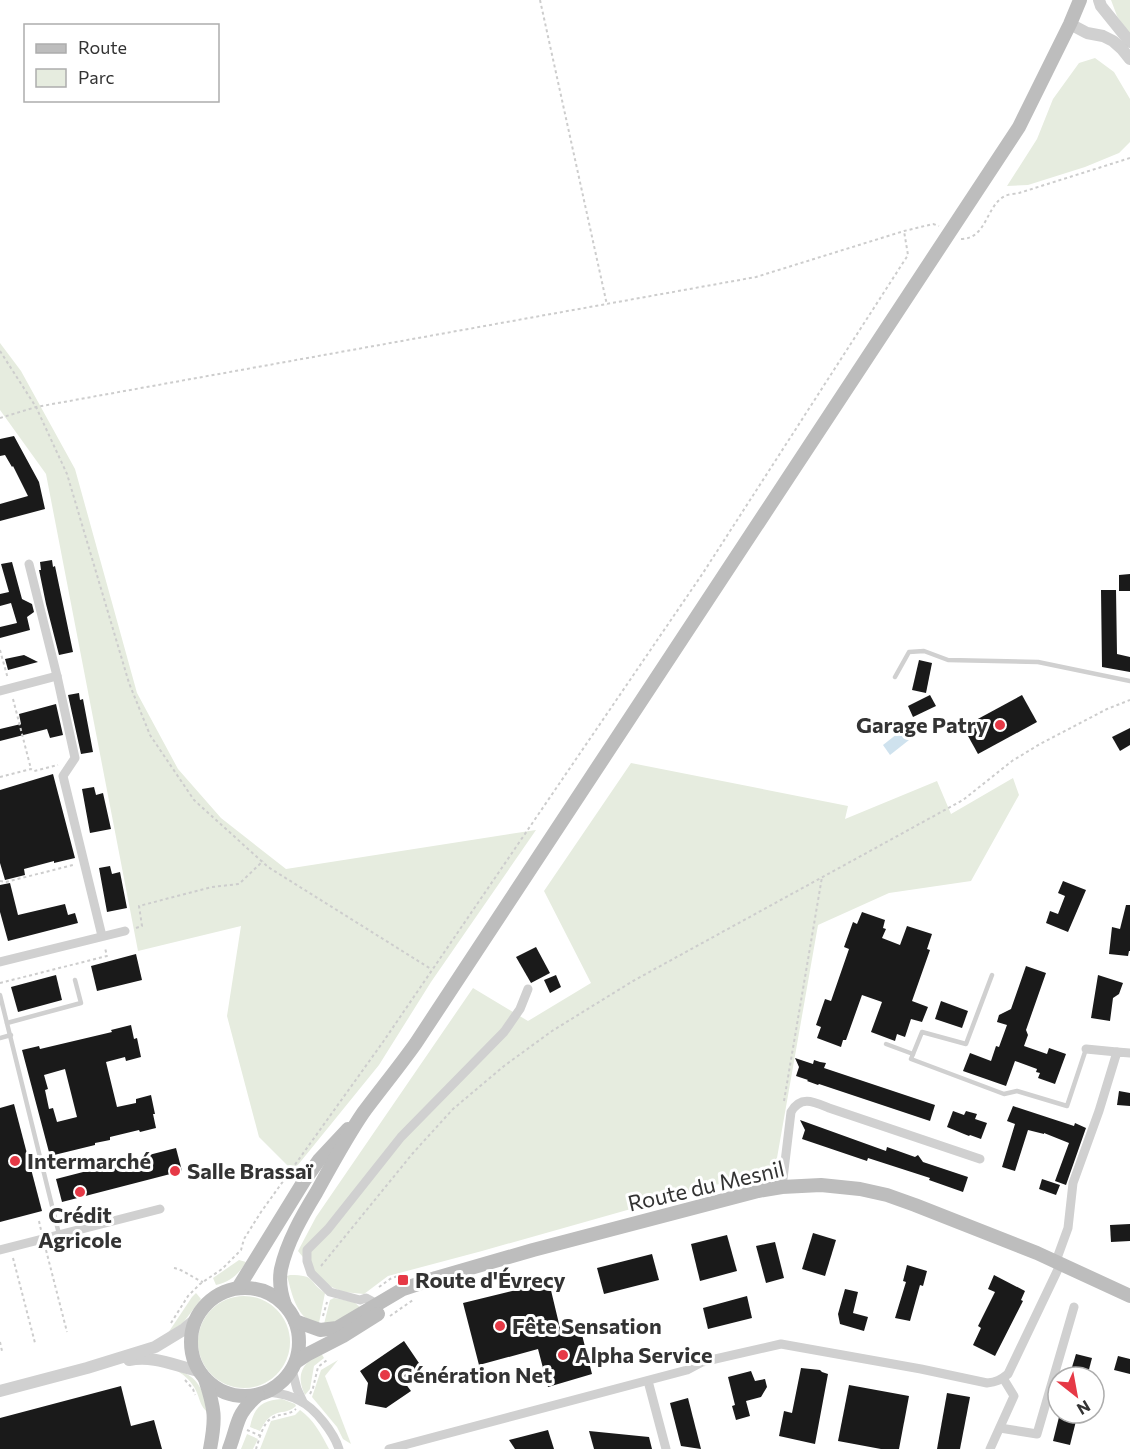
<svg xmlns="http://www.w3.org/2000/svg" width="1130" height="1449" viewBox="0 0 1130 1449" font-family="Commissioner,sans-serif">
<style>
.green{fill:#e6ecdf}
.water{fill:#cfe2ee}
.building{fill:#1a1a1a;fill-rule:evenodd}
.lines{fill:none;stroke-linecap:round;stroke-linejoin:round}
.path{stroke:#cdcdcd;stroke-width:2;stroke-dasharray:3 3;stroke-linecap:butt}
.service{stroke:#d0d0d0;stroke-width:4.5}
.minor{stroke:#d0d0d0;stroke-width:9}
.tertiary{stroke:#d0d0d0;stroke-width:12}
.secondary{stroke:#bdbdbd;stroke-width:14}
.poi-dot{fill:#e63946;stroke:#fff;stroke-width:2}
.labels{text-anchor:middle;stroke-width:6;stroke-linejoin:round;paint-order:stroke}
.poi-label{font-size:22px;font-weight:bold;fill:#333;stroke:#fff;text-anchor:start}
.street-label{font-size:22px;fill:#333;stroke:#fff}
</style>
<rect width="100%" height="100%" fill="#fff"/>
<g class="green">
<path d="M1111,0H1130V35L1117,16Z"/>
<path d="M1095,58L1114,72L1130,99V142L1119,153L1085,167L1028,185L1007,186L1037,139L1053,99L1079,63Z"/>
<path d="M0,343L21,371L75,469L137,693L178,769L221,818L286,869L536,830L431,982L379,1065L293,1171L259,1137L227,1016L241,926L138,951L46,474L0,410Z"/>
<path d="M631,763L848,806L845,819L937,781L951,814L1013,778L1019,795L971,881L889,893L818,925L774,1175L758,1173L482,1251L388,1276L364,1294L343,1292L325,1284L298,1251L316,1217L473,988L528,1021L591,983L544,891Z"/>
<path d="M239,1260L246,1262C239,1274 230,1282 216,1285L213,1278Z"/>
<path d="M290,1275C317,1275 307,1281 325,1293L319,1323C315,1322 312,1322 309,1320C295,1312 291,1290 287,1276Z"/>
<path d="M196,1293L201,1299L183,1323L168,1333L192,1297Z"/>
<circle cx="244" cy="1342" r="46"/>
<path d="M334,1298L354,1302L361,1308L343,1321L324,1324L330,1300Z"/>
<path d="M321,1353L324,1358L314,1366L310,1389L305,1395C296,1375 301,1364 321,1353Z"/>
<path d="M338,1360L325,1376L351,1444L343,1439L337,1427L312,1397L321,1370Z"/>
<path d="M175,1370C199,1375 203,1391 209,1413C199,1407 200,1396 194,1387C190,1380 182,1373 175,1370Z"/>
<path d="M282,1399L295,1404L296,1406C287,1414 282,1410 273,1415C267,1418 263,1425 260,1431L250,1427C254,1407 262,1400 282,1399Z"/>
<path d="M300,1410C314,1420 321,1434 329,1449H260L271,1421L295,1415Z"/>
<path d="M247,1434L258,1439L253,1449H241Z"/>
</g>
<path class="water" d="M902,730L909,740L890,755L883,745Z"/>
<g class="building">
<path d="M14,436L39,482L45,509L0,521V504L28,496L13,466L12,467L5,455L0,456V439Z"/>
<path d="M52,560L53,567L55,566L73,652L59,655L46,604L39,570H41L40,562Z"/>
<path d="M12,562L22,599L32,604L34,612L27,617L30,630L0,638V627L17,623L11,603L0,606V594L9,592L1,564Z"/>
<path d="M1130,574V591H1119V575Z"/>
<path d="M1101,590H1116L1117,654L1130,657V672L1102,667Z"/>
<path d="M24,655L38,662L8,670L5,659Z"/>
<path d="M919,660L932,663L926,693L912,690Z"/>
<path d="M79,693L80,700L83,699L93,752L81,754L68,695Z"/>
<path d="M930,695L936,706L913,717L908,706Z"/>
<path d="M1022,695L1037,722L978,754L963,727Z"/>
<path d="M56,704L63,735L50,738L47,729L0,741V729L21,724L19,714Z"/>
<path d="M1130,728V745L1120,751L1112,737Z"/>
<path d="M53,774L75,858L54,863V861L24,869L25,875L5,880L0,863V790Z"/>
<path d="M94,787L96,795L103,793L111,829L90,833L82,789Z"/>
<path d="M110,866L112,874L120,872L127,908L107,912L99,868Z"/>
<path d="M1063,881L1086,890L1068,932L1046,923L1050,911L1058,914L1065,896L1058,893Z"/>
<path d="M10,883L18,915L65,904L68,915L75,913L78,923L8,941L0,912V885Z"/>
<path d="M1126,905H1130V951H1129L1128,956L1109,954L1112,927L1120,929Z"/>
<path d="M862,912L885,920L883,928L886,929L882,938L900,945L907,926L932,934L927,949L930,950L912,1001L928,1007L922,1022L911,1019L905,1037L897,1034L895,1041L871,1032L882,1002L862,995L846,1040H843L841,1047L817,1038L821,1027L816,1025L825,999L831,1001L849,949L844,947L853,922L857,924Z"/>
<path d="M536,947L550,973L531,983L516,957Z"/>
<path d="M136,954L142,980L97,991L91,966Z"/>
<path d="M1026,966L1046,973L1026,1030L1028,1035L1024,1046L1047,1054L1049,1048L1066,1054L1055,1084L1038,1078L1040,1073L1036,1072L1037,1069L1015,1061L1006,1086L963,1071L970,1053L991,1061L996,1046L999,1047L1007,1025L997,1022L999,1015L1011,1009Z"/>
<path d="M56,975L62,1000L18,1012L11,987Z"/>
<path d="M556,975L561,987L550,993L544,980Z"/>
<path d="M1098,975L1123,983L1119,994L1113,998L1110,1021L1091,1018Z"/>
<path d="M941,1001L968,1011L962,1028L935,1019Z"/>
<path d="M131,1025L134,1039L137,1038L141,1057L126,1061L125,1057L106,1062L117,1107L136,1103V1099L151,1095L155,1114H153L156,1128L140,1132L139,1130L110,1137V1140L95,1143V1145L50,1156L22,1050L39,1046L40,1049L112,1032L111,1030ZM65,1069L77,1117L57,1122L53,1108L49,1109L45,1090L48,1089L44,1075Z"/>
<path d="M795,1058L813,1064L814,1060L820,1062L826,1063L824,1068L935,1105L930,1121L819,1084L818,1085L807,1081L808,1080L796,1076L799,1067Z"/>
<path d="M1119,1091L1130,1093V1106L1117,1105Z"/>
<path d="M14,1104L42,1211L0,1222V1108Z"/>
<path d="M1013,1106L1074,1126L1075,1123L1086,1128L1066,1185L1055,1181L1069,1143L1044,1133V1134L1028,1130L1015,1171L1002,1167L1015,1124L1007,1121Z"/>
<path d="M953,1111L964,1115L966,1111L977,1114L975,1119L987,1123L981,1139L970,1135L969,1136L964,1134L947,1127Z"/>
<path d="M800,1120L886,1151L887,1147L915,1157L918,1155L923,1162L968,1177L963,1192L929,1180L930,1178L868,1158L867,1161L802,1139L805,1130Z"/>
<path d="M176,1148L182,1171L62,1202L56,1179Z"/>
<path d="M1042,1179L1060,1185L1056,1195L1039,1189Z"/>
<path d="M1130,1224V1241L1111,1242L1110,1225Z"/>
<path d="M813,1233L836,1240L825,1276L802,1269Z"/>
<path d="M727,1235L737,1271L700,1281L691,1244Z"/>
<path d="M775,1242L784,1278L766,1283L756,1246Z"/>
<path d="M652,1254L659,1280L604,1294L597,1268Z"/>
<path d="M907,1265L927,1271L923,1286L920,1285L910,1321L895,1318L906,1282L903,1281Z"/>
<path d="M994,1275L1025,1291L1021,1300L1023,1301L995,1356L973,1345L981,1328L978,1326L995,1292L988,1289Z"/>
<path d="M549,1282L560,1328L579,1323L592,1374L548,1387L538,1349L479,1365L463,1303Z"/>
<path d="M845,1289L858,1292L853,1313L868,1317L864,1331L840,1324L838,1314Z"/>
<path d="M747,1296L752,1318L708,1329L703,1308Z"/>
<path d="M404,1341L421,1366L402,1379L411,1391L386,1408L365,1404L368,1383L360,1371Z"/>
<path d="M1076,1354L1092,1358L1087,1377H1069Z"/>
<path d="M1118,1356L1130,1359V1374L1114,1370Z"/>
<path d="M801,1368L820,1370L822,1372L828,1374L815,1444L779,1436L784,1411L792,1413Z"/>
<path d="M751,1371L755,1381L765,1379L767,1387L761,1397L746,1401L750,1416L736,1420L732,1406L735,1405L728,1377Z"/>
<path d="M849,1385L909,1396L899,1449H881L838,1441Z"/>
<path d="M121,1386L131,1426L154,1420L162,1449H0V1418Z"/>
<path d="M947,1393L970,1397L960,1449H937Z"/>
<path d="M688,1398L701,1449L681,1446L670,1403Z"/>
<path d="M1060,1413H1078L1070,1445L1053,1441Z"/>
<path d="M548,1430L554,1449H515L509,1440Z"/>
<path d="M589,1431L649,1437L652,1449H594Z"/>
</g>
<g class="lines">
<g class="path">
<path d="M540,0L607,305"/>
<path d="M961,239C987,239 986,205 1005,196C1009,194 1015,194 1019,193L1130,158"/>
<path d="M0,351L36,407L67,474L129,683L150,735L194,800L268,867L431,969"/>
<path d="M0,418L36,407L756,277L904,231L933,224L939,226"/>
<path d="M0,650L8,679"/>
<path d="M13,699L31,769"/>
<path d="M0,777L31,769L34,771L58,765"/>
<path d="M0,881L6,882L73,865"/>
<path d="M136,928L142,926L139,906L212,887L239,884L263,861"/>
<path d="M0,983L107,956L105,948"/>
<path d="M784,1101L822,877"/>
<path d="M39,1221L41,1230"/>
<path d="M46,1250L67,1332"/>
<path d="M13,1258L35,1343"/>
<path d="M321,1266L413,1153L453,1109L504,1066L552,1031L633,981L963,800L1012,761L1040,744L1107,709L1130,700"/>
<path d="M174,1268C184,1270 193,1278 203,1282"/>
<path d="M379,1287L390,1279L405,1273"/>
<path d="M323,1316L327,1302"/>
<path d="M390,1316L413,1300"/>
<path d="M171,1323L188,1296L200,1284L222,1269L241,1250L244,1239L261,1212L383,1042L703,573L908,255L904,231"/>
<path d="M0,1342L2,1351"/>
<path d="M185,1380L193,1389L195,1395"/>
<path d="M310,1394L313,1388L318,1367L327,1360"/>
<path d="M247,1430L261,1436"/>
<path d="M256,1449C259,1440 263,1422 272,1418C281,1413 287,1416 296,1409"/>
</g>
<g class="service">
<path d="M895,677L909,652L924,651L948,660L1038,662L1130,681"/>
<path d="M992,975L966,1044L922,1032L911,1059L1004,1094L1017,1091L1067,1106L1086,1049"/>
<path d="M0,995L59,1234"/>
<path d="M7,1023L81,1003L75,980"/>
<path d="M0,1038L11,1035"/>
<path d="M886,1044L913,1054"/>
</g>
<g class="minor">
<path d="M29,564L57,676L75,758L63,776L102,936"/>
<path d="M0,691L57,676"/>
<path d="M0,962L125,931"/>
<path d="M1086,1049L1117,1052"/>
<path d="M782,1187L791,1112C801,1095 814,1102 829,1108L980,1159"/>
<path d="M0,1250L160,1209"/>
<path d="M1056,1261L1068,1228L1073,1183L1099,1111L1117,1052L1130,1053"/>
<path d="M379,1307L377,1304L366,1298L360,1300L330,1292L311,1273L307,1261V1250L328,1229L401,1137L504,1032L520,1009L528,989"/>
<path d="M292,1370L297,1389L303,1402"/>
<path d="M648,1381L666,1449"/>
<path d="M268,1392C279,1393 290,1395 300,1401C315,1408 334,1433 339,1449"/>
<path d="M1000,1428L1037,1434L1074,1307"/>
<path d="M389,1449L687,1370L702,1362L781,1344L921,1369L987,1383C996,1382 1001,1380 1008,1374L1061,1263"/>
<path d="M990,1449L1014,1396L1003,1378"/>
</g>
<g class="tertiary">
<path d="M1099,0L1101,6L1130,42"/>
<path d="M1070,24L1087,33L1103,36L1113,41L1122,49L1130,59"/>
<path d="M129,1360C154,1355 175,1366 199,1371"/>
<path d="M0,1391L87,1368L155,1347L183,1330L196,1319"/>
</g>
<g class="secondary">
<circle cx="245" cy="1342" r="54"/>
<path d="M238,1288L304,1181L319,1160L348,1129"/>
<path d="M285,1305C281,1294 279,1280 281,1269C287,1242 302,1216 316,1193C331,1166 346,1138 363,1113C380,1090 399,1067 416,1043L1019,127L1070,24L1080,0"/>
<path d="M295,1321L320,1330L337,1328L403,1289L436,1278L533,1250L758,1191L782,1187L821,1185L860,1189L887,1195L915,1205L1037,1253L1130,1296"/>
<path d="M296,1362L308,1354L343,1336L378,1314"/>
<path d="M205,1379C215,1409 216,1418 210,1449"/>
<path d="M229,1449C239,1423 235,1415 258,1395"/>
</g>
</g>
<g class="poi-dot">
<circle cx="1000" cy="725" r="6"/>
<circle cx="15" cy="1161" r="6"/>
<circle cx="175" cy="1171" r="6"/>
<circle cx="80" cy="1192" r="6"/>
<rect x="397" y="1274" width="12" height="12" rx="3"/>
<circle cx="500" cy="1326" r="6"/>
<circle cx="563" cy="1355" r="6"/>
<circle cx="385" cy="1375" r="6"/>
</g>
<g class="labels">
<g class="poi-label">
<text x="988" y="733" text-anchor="end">Garage Patry</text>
<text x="27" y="1169">Intermarché</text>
<text x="187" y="1179">Salle Brassaï</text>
<text x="80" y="1223" text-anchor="middle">Crédit<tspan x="80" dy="25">Agricole</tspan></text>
<text x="415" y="1288">Route d'Évrecy</text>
<text x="512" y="1334">Fête Sensation</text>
<text x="575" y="1363">Alpha Service</text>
<text x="397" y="1383">Génération Net</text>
</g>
<g class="street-label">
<text transform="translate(706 1186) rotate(-13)" y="8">Route du Mesnil</text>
</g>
</g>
<rect x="24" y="24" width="195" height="78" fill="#ffffff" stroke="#adadad" stroke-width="1.5"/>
<rect x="36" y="44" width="30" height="9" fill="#bdbdbd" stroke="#adadad" stroke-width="1.5"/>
<text x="78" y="54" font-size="18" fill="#333333">Route</text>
<rect x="36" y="69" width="30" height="18" fill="#e6ecdf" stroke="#adadad" stroke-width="1.5"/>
<text x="78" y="84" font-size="18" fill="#333333">Parc</text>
<g transform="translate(1076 1395) rotate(149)"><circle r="28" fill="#ffffff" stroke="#adadad" stroke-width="1.5"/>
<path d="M0-4.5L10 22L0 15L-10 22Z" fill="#e63946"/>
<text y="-9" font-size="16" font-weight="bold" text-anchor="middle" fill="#333333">N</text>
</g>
</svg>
